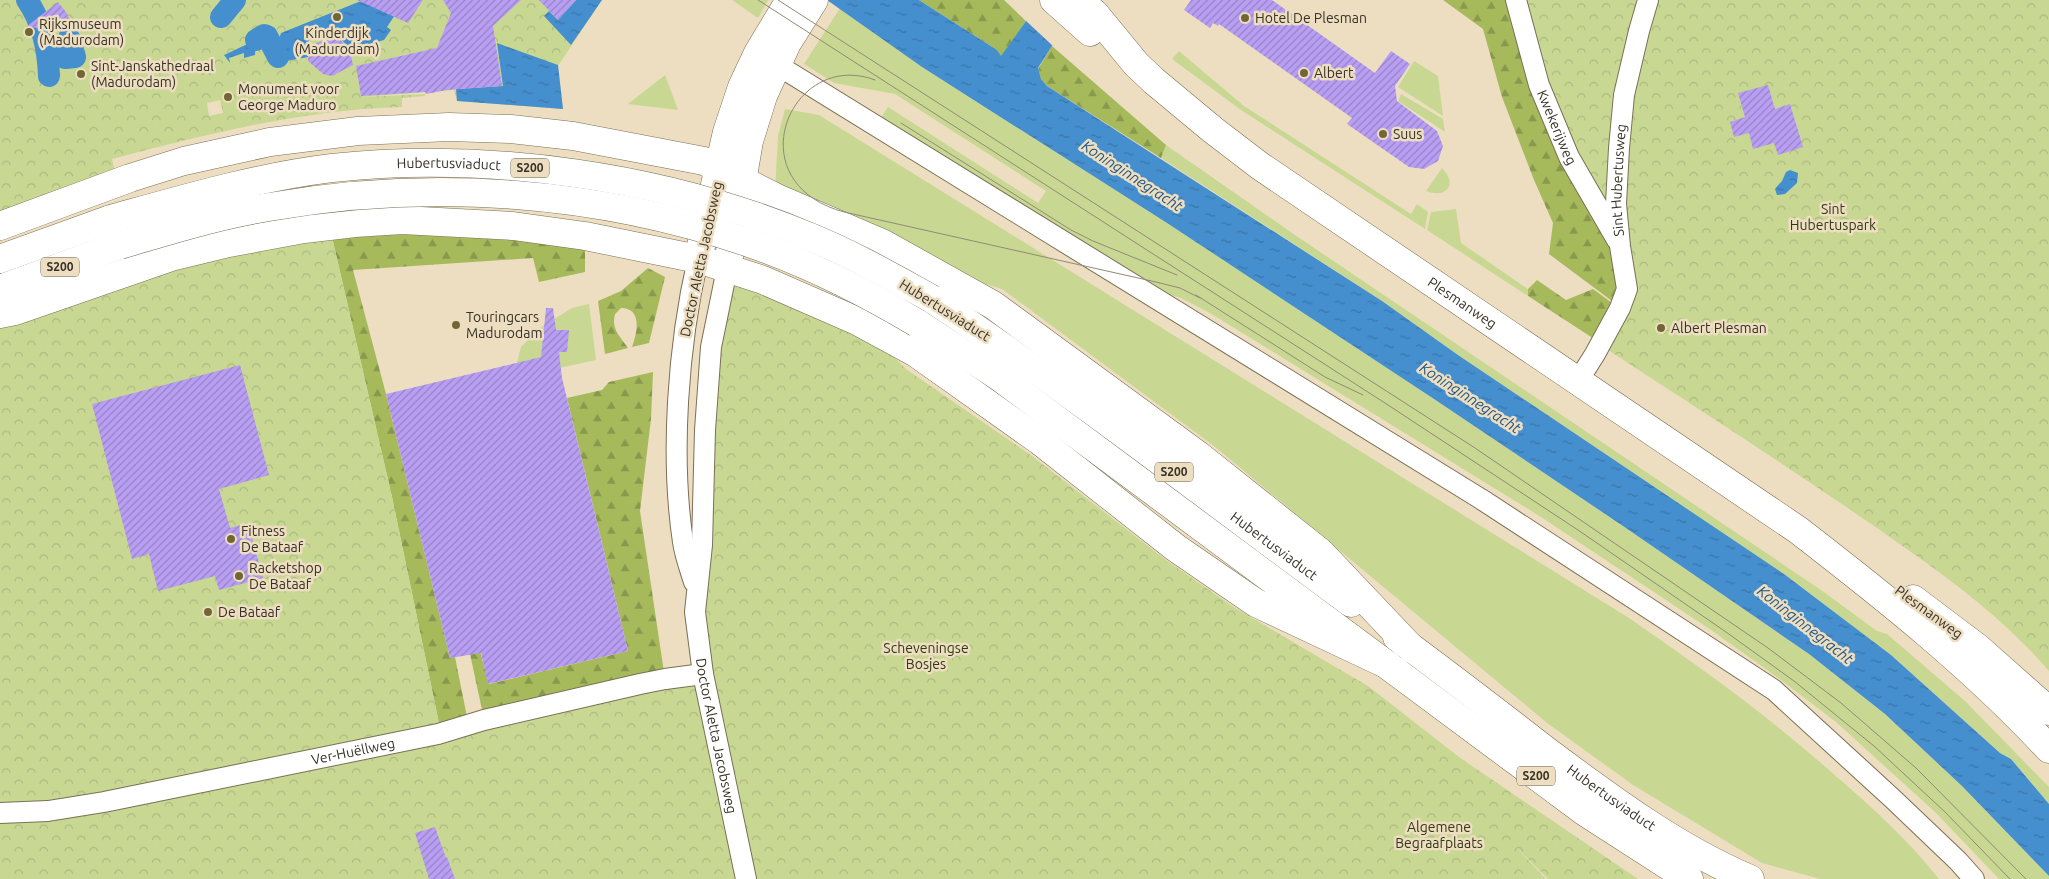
<svg xmlns="http://www.w3.org/2000/svg" width="2049" height="879" viewBox="0 0 2049 879" font-family="Ubuntu,sans-serif">
<style>
.green{fill:#c8d893}
.forest{fill:url(#forest-firs)}
.park{fill:url(#park-crowns);fill-rule:evenodd}
.water{fill:url(#water-ripples)}
.pier{fill:#eddec1}
.lines{fill:none;stroke-linecap:round;stroke-linejoin:round}
.canal{stroke:#458fcf;stroke-width:22}
.building{fill:url(#building-hatch)}
.minor-casing{stroke:#7c6f55;stroke-width:22}
.secondary-casing{stroke:#7c6f55;stroke-width:29}
.primary-casing{stroke:#7c6f55;stroke-width:29}
.minor{stroke:#fff;stroke-width:20}
.secondary{stroke:#fff;stroke-width:28}
.primary{stroke:#fff;stroke-width:28}
.tram{stroke:#938975;stroke-width:1}
.primary-bridge-casing{stroke:#7c6f55;stroke-width:29;stroke-linecap:butt}
.primary-bridge{stroke:#fff;stroke-width:28}
.poi-dot{fill:#726734;stroke:#eddec1;stroke-width:2}
.labels{text-anchor:middle;stroke-width:5;stroke-linejoin:round;paint-order:stroke}
.shield{fill:#eddec1;stroke:#6e6554;stroke-width:1}
.shield-label{font-size:12px;font-weight:bold;fill:#373126}
.poi-label{font-size:14px;fill:#373126;stroke:#eddec1;text-anchor:start}
.street-label{font-size:14px;fill:#373126;stroke:#eddec1}
.park-label{font-size:14px;fill:#323a12;stroke:#eddec1}
.water-label{font-size:15px;font-style:italic;fill:#205480;stroke:#eddec1}
</style>
<defs>
<pattern id="forest-firs" width="22" height="20" patternUnits="userSpaceOnUse" patternTransform="scale(1.25)"><rect width="22" height="20" fill="#a6ba5c"/><path d="M5 1l3.5 6h-7zM16 11l3.5 6h-7z" fill="#88984c"/></pattern>
<pattern id="park-crowns" width="20" height="18" patternUnits="userSpaceOnUse" patternTransform="scale(1.25)"><rect width="20" height="18" fill="#c8d893"/><path d="M2 6a3 3 0 1 1 6 0M12 15a3 3 0 1 1 6 0" fill="none" stroke="#acba7f"/></pattern>
<pattern id="water-ripples" width="26" height="14" patternUnits="userSpaceOnUse" patternTransform="scale(1.25)"><rect width="26" height="14" fill="#458fcf"/><path d="M2 4q2-2 4 0t4 0M15 11q2-2 4 0t4 0" fill="none" stroke="#3a75a8"/></pattern>
<pattern id="building-hatch" width="6" height="6" patternUnits="userSpaceOnUse" patternTransform="scale(1.25)"><rect width="6" height="6" fill="#b99ff3"/><path d="M-1 1l2-2M0 6l6-6M5 7l2-2" fill="none" stroke="#9782c5"/></pattern>
</defs>
<rect width="100%" height="100%" fill="#eddec1"/>
<g class="green">
<path d="M732,0H768L758,18Z"/>
<path d="M840,8L922,67L1167,223L1434,399L1623,526L1809,654L1885,714L1962,786L2049,876V879H1999L1935,812L1836,722L1777,677L1711,630L1541,517L1210,313L1181,298L1154,290L880,119L888,107L1038,203L1046,191L895,94L834,83L804,64Z"/>
<path d="M1179,51L1244,106L1411,214L1417,204L1428,212L1425,229L1241,110L1172,59Z"/>
<path d="M1414,61L1438,76L1443,116L1398,87Z"/>
<path d="M665,75L678,110L628,104Z"/>
<path d="M1401,94L1443,119L1445,132L1398,101Z"/>
<path d="M785,109L819,115L1629,618C1702,668 1772,719 1837,777C1874,809 1909,841 1939,879H1820L1762,863L1633,785L1547,723L1214,446L1002,289L923,265L775,191L778,136Z"/>
<path d="M1166,145L1295,235L1821,590L1877,631L1887,634L1965,701L2049,787V804L2011,759L2000,753L1891,655L1784,574L1458,355L1382,301L1161,158Z"/>
<path d="M1442,168C1458,184 1447,199 1426,191Z"/>
<path d="M1456,209L1461,243L1528,289V296L1427,230L1431,212Z"/>
<path d="M589,304L596,360L541,372L517,363L521,347L540,328L572,308Z"/>
</g>
<g class="forest">
<path d="M919,0H1004L1026,21L1001,57L997,50Z"/>
<path d="M1443,0H1514L1613,246L1620,307L1549,254L1553,223L1534,180L1502,97L1483,29Z"/>
<path d="M1052,46L1166,145L1161,158L1047,86L1041,79L1038,69Z"/>
<path d="M447,232L585,248V272L539,282L533,258L353,270L386,394L450,658L455,657L468,722L484,719L470,654L480,651L489,684L628,651L567,398L602,390L609,382L653,372L651,419L640,511L665,679L0,879L440,728L392,497L332,237L358,234Z"/>
<path d="M648,268L665,277L649,343L632,347C637,334 643,308 621,308L615,314C611,329 620,336 628,348L605,354L598,301L621,291Z"/>
<path d="M1537,280L1566,300L1593,289L1619,308L1602,344L1528,296V289Z"/>
</g>
<g class="park">
<path d="M0,0H602L558,66L563,109L457,101L454,90L361,97L425,94V96L402,98V107C301,110 208,134 112,159L116,177L0,219V147L14,143L0,147ZM220,100L223,113L209,116L207,103Z"/>
<path d="M1521,0H2049V671C1995,608 1923,560 1855,513C1772,456 1687,402 1602,346L1620,308L1622,264L1568,158Z"/>
<path d="M331,233L392,497L440,728L703,674L699,646L725,274L857,321L906,369L1032,456L1166,560L1235,608L1368,686L1459,757L1638,879H1548L1511,842L1546,879H0V326L174,265Z"/>
</g>
<g class="water">
<path d="M405,0L387,27L391,30L384,40L351,49L331,30L309,39L308,57L286,61L277,45L281,33L361,1Z"/>
<path d="M576,0H602L571,45L544,16L549,11L558,20Z"/>
<path d="M827,0H919L997,50L1001,56L1041,0H1093L1052,46L1038,68L1041,79L1047,86L1382,301L1458,355L1784,574L1891,655L2000,753L2011,759L2049,804V876L1962,786L1885,714L1809,654L1623,526L1434,399L1167,223L922,67Z"/>
<path d="M256,40L255,55L244,58V53L229,58L230,63L224,55Z"/>
<path d="M497,43L558,65L563,109L457,101L456,89L503,86Z"/>
<path d="M1790,170L1798,173L1797,183L1785,194L1777,195L1775,189L1782,181L1786,172Z"/>
</g>
<path class="pier" d="M1038,0H1096L1054,47L1024,19Z"/>
<g class="lines">
<g class="canal">
<path d="M27,0C43,23 48,49 49,76"/>
<path d="M221,17L235,0"/>
<path d="M256,40L264,35L267,36L278,57"/>
<path d="M63,46L65,58L75,57L69,38"/>
</g>
</g>
<g class="building">
<path d="M357,0H423L408,23Z"/>
<path d="M443,0H521L493,26L502,86L447,90L426,94L425,92L361,96L356,66L437,48L451,13Z"/>
<path d="M539,0H576L558,20Z"/>
<path d="M1191,0H1272L1375,73L1391,51L1410,64L1395,86L1397,101L1437,131L1443,146L1438,161L1424,169L1409,167L1347,124L1352,118L1219,24L1218,26L1213,23L1210,28L1184,10Z"/>
<path d="M58,2L66,12L75,31L26,27Z"/>
<path d="M328,38H336L346,44L350,51L353,65L332,76L323,74L308,61L309,52L315,44Z"/>
<path d="M1768,85L1775,109L1790,104L1803,147L1778,155L1774,143L1753,149L1749,133L1734,137L1730,122L1745,117L1738,93Z"/>
<path d="M546,308H553L556,330H569L567,352H559L562,378L628,651L488,684L481,653L450,658L386,394L541,357Z"/>
<path d="M240,365L269,475L219,489L230,528L248,523L263,578L219,590L215,576L158,591L149,554L132,559L92,404Z"/>
<path d="M435,827L446,858L447,857L455,879H429L415,833Z"/>
</g>
<g class="lines">
<defs>
<g id="minor">
<path id="s1" d="M1516,0L1539,85L1569,157L1617,240"/>
<path d="M766,58L1481,499L1774,690L1893,799L1958,861L1974,879"/>
<path id="s2" d="M727,269L711,347L705,430L702,545L695,612L703,674L746,879"/>
<path id="s3" d="M1578,381L1595,354L1620,308L1627,289L1620,246L1616,204L1619,148L1624,95L1639,31L1648,0"/>
<path d="M694,582C690,569 685,556 683,542C670,455 678,345 698,259"/>
<path id="s4" d="M0,813L48,811L104,802L438,734L484,720L640,684L665,679L703,674"/>
</g>
<g id="secondary">
<path d="M1054,0L1090,32"/>
<path id="s5" d="M1080,0L1095,14L1136,64L1154,81L1213,130L1260,166L1798,530C1886,598 1973,667 2049,749"/>
<path d="M698,259L727,132L742,87L758,53L790,0"/>
<path d="M727,269L749,141L763,96L787,43L814,0"/>
<path d="M1913,599L1978,648L2049,711"/>
</g>
<g id="primary">
<path d="M0,226L130,178L184,161L270,142L358,131L449,127L511,129L573,136L704,161L777,198L882,243L993,305L1198,455L1320,552L1412,649"/>
<path d="M0,259L111,219"/>
<path d="M0,289L120,245"/>
<path id="s6" d="M932,299C1076,394 1212,501 1351,603"/>
<path d="M0,314L15,311L171,257L229,243L304,229L355,223L402,220L513,226L585,236L698,259L763,280L857,321L916,353L1040,441L1176,548L1256,603L1388,665"/>
<path d="M917,323L998,376L1585,812L1689,879"/>
<path id="s7" d="M1397,637C1448,675 1498,713 1548,752C1611,799 1677,848 1750,879"/>
</g>
</defs>
<use href="#minor" class="minor-casing"/>
<use href="#secondary" class="secondary-casing"/>
<use href="#primary" class="primary-casing"/>
<use href="#minor" class="minor"/>
<use href="#secondary" class="secondary"/>
<use href="#primary" class="primary"/>
<g class="tram">
<path d="M758,0L1385,403L1578,530L1726,632L1794,681L1874,746L1945,812L2010,879"/>
<path d="M778,0L1475,448L1768,648L1841,703L1916,768L2026,879"/>
<path d="M875,80C791,48 734,182 844,212L1156,282L1180,288L1200,298"/>
<path d="M901,123L1071,230L1093,241L1177,275"/>
<path d="M1196,295L1325,377L1363,395"/>
</g>
<defs>
<g id="primary-bridge">
<path id="s8" d="M111,219C183,199 257,177 332,168C488,151 665,176 810,237C852,254 892,277 932,299"/>
<path d="M120,245C169,231 218,215 269,207C429,179 598,190 752,244C810,264 865,292 917,323"/>
</g>
</defs>
<use href="#primary-bridge" class="primary-bridge-casing"/>
<use href="#primary-bridge" class="primary-bridge"/>
</g>
<g class="poi-dot">
<circle cx="337" cy="17" r="5"/>
<circle cx="1245" cy="18" r="5"/>
<circle cx="29" cy="32" r="5"/>
<circle cx="1304" cy="73" r="5"/>
<circle cx="81" cy="74" r="5"/>
<circle cx="228" cy="97" r="5"/>
<circle cx="1383" cy="134" r="5"/>
<circle cx="456" cy="325" r="5"/>
<circle cx="1661" cy="328" r="5"/>
<circle cx="231" cy="539" r="5"/>
<circle cx="239" cy="576" r="5"/>
<circle cx="208" cy="612" r="5"/>
</g>
<g class="labels">
<g class="shield">
<rect x="511" y="158.5" width="38" height="19" rx="4"/>
<rect x="41" y="257.5" width="38" height="19" rx="4"/>
<rect x="1155" y="462.5" width="38" height="19" rx="4"/>
<rect x="1517" y="766.5" width="38" height="19" rx="4"/>
</g>
<g class="shield-label">
<text x="530" y="172">S200</text>
<text x="60" y="271">S200</text>
<text x="1174" y="476">S200</text>
<text x="1536" y="780">S200</text>
</g>
<g class="poi-label">
<text x="1255" y="23">Hotel De Plesman</text>
<text x="39" y="29">Rijksmuseum<tspan x="39" dy="16">(Madurodam)</tspan></text>
<text x="337" y="38" text-anchor="middle">Kinderdijk<tspan x="337" dy="16">(Madurodam)</tspan></text>
<text x="91" y="71">Sint-Janskathedraal<tspan x="91" dy="16">(Madurodam)</tspan></text>
<text x="1314" y="78">Albert</text>
<text x="238" y="94">Monument voor<tspan x="238" dy="16">George Maduro</tspan></text>
<text x="1393" y="139">Suus</text>
<text x="466" y="322">Touringcars<tspan x="466" dy="16">Madurodam</tspan></text>
<text x="1671" y="333">Albert Plesman</text>
<text x="241" y="536">Fitness<tspan x="241" dy="16">De Bataaf</tspan></text>
<text x="249" y="573">Racketshop<tspan x="249" dy="16">De Bataaf</tspan></text>
<text x="218" y="617">De Bataaf</text>
</g>
<g class="street-label">
<text dy="5" stroke="none"><textPath href="#s1" startOffset="134">Kwekerijweg</textPath></text>
<text dy="5" stroke="none"><textPath href="#s8" startOffset="344">Hubertusviaduct</textPath></text>
<text dy="5" stroke="none"><textPath href="#s3" startOffset="214">Sint Hubertusweg</textPath></text>
<text transform="translate(701 259) rotate(-78)" y="5">Doctor Aletta Jacobsweg</text>
<text dy="5" stroke="none"><textPath href="#s5" startOffset="490">Plesmanweg</textPath></text>
<text transform="translate(945 310) rotate(32)" y="5">Hubertusviaduct</text>
<text dy="5" stroke="none"><textPath href="#s6" startOffset="422">Hubertusviaduct</textPath></text>
<text transform="translate(1929 612) rotate(36)" y="5">Plesmanweg</text>
<text dy="5" stroke="none"><textPath href="#s2" startOffset="471">Doctor Aletta Jacobsweg</textPath></text>
<text dy="5" stroke="none"><textPath href="#s4" startOffset="359">Ver-Huëllweg</textPath></text>
<text dy="5" stroke="none"><textPath href="#s7" startOffset="268">Hubertusviaduct</textPath></text>
</g>
<g class="park-label">
<text x="1833" y="214">Sint<tspan x="1833" dy="16">Hubertuspark</tspan></text>
<text x="926" y="653">Scheveningse<tspan x="926" dy="16">Bosjes</tspan></text>
<text x="1439" y="832">Algemene<tspan x="1439" dy="16">Begraafplaats</tspan></text>
</g>
<g class="water-label">
<text transform="translate(1132 176) rotate(33)" y="5">Koninginnegracht</text>
<text transform="translate(1470 398) rotate(33)" y="5">Koninginnegracht</text>
<text transform="translate(1805 625) rotate(38)" y="5">Koninginnegracht</text>
</g>
</g>
</svg>
